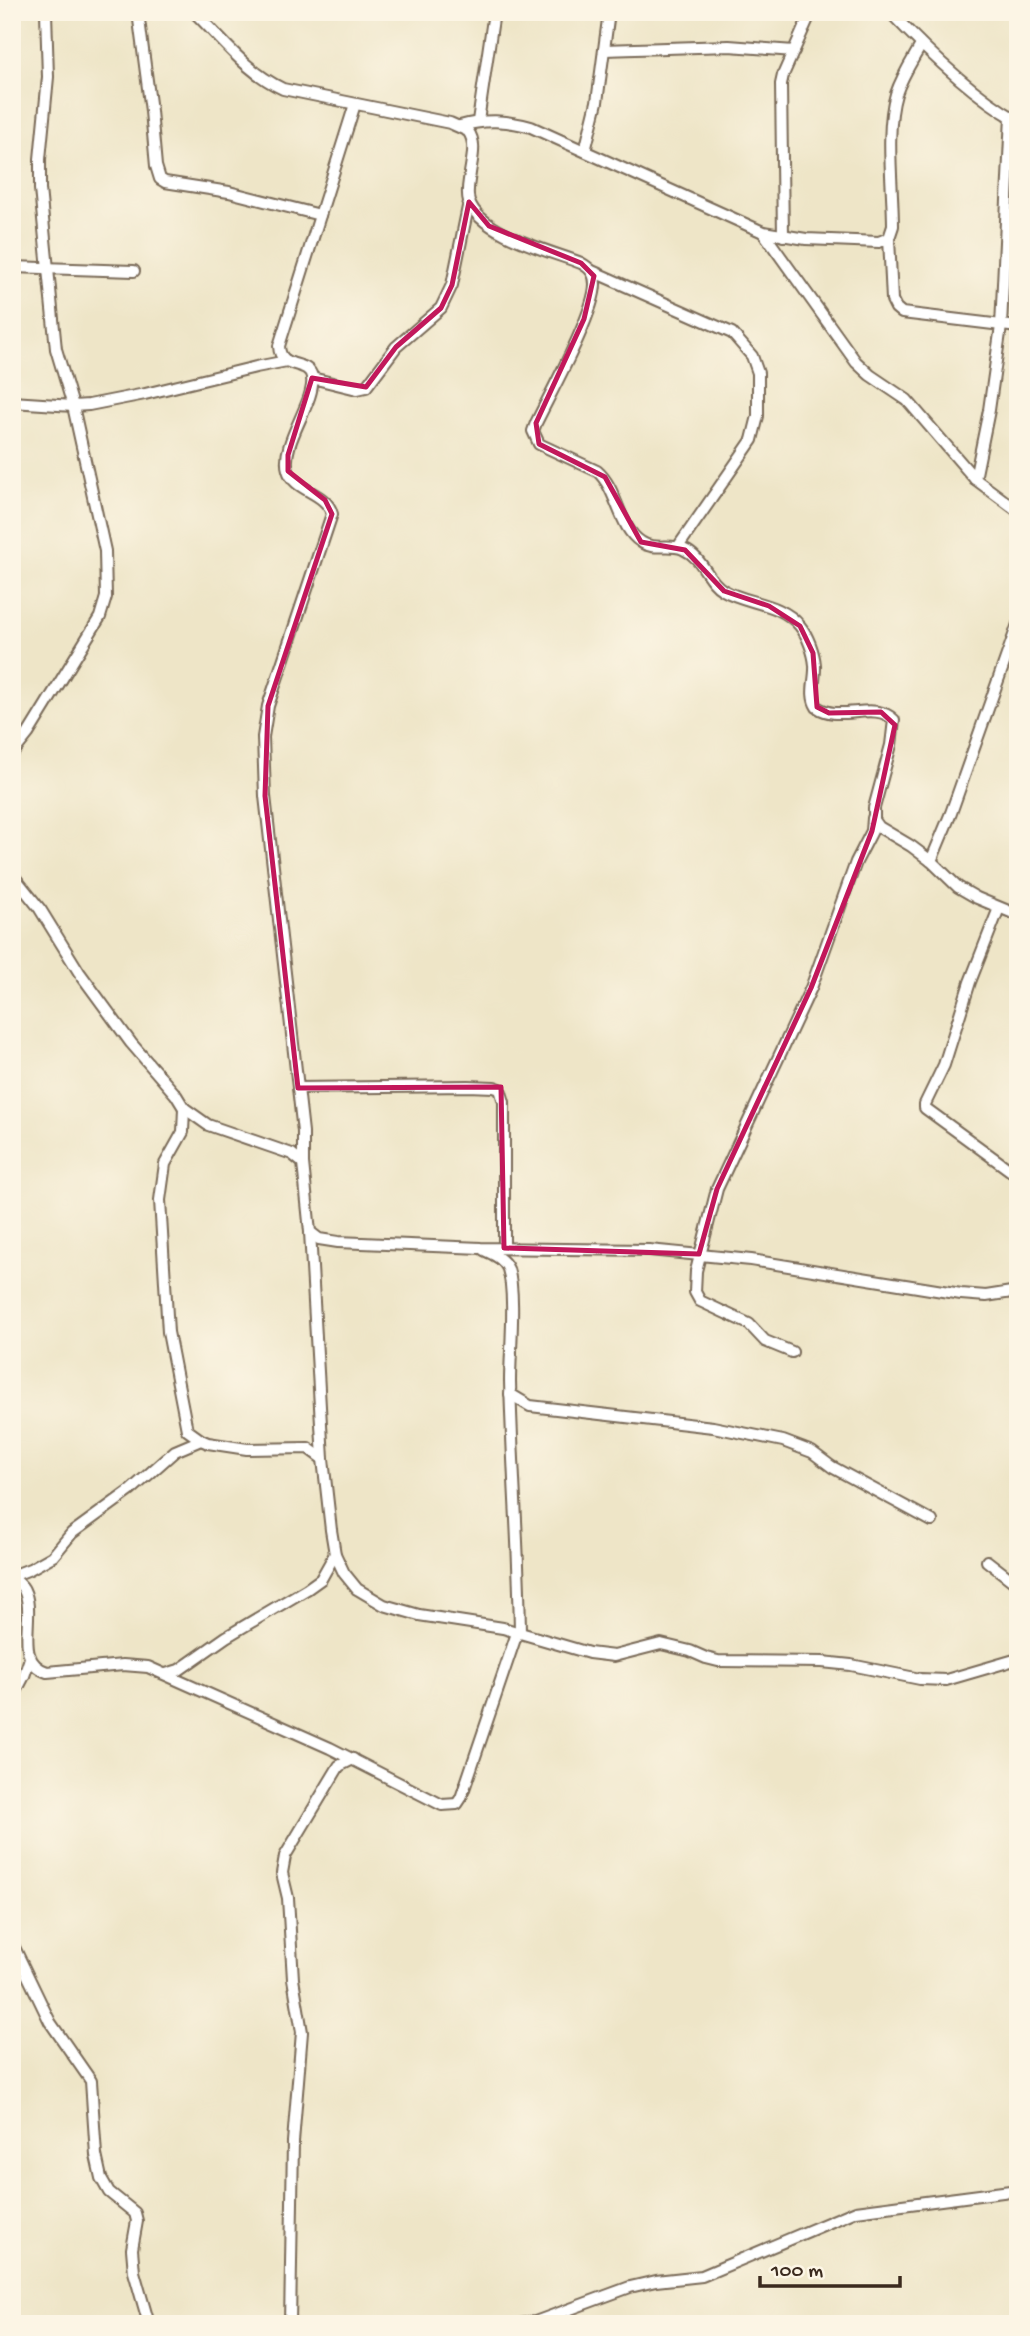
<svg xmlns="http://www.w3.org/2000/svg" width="1030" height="2336" viewBox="0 0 1030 2336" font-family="'Gochi Hand',sans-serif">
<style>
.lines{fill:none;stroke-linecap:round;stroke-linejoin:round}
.street-casing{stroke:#7a6b59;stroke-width:14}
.street{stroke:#fff;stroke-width:10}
.marked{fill:none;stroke:#c2185b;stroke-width:5;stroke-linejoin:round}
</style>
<rect width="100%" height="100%" fill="#fcf5e5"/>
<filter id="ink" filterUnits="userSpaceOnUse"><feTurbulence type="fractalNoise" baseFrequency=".0143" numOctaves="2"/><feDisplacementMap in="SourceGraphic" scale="14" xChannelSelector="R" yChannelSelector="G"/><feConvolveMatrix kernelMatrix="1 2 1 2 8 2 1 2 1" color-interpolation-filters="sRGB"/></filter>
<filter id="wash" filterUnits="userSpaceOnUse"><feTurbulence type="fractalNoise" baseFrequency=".00686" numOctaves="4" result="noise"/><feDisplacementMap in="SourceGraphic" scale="28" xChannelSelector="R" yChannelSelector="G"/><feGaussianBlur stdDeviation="1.57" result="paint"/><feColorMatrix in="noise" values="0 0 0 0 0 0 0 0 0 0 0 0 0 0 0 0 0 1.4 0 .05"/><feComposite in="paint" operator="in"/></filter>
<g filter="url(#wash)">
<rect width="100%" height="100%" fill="#eee5c7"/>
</g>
<g filter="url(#ink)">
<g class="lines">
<defs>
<g id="street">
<path d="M138,12L151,111L156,166L160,179L165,182L229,192L320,215"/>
<path d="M194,12C223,40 246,72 283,89L450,123L468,131C477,143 472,159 470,173C469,182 466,192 469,201C480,234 550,251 581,263C590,268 595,273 595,284C595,313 550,394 536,423L533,431L539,444L597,471C618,489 618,527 641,542C654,551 670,543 683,549C704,558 706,580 723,590C747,604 781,602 800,626C808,636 814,653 815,665C816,679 809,695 817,707C839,723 875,700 894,720L891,745L874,808V820L879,827L911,846L931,861L958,887L977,898L1018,915"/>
<path d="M890,12C925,49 971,94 1015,119"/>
<path d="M604,50L729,46L794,51"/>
<path d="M478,121L494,12"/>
<path d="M460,126C485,119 506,120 531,127L763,232L806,239L879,242L889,238L893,226C893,187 885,130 896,94C902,76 912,61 921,45"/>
<path d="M585,151L597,102L609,12"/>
<path d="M763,232L856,362L870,375L907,400L975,479L1018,511"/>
<path d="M783,236L781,84L783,75L811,12"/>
<path d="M889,238L892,300L896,308L902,313L1018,327"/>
<path d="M12,267L134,271"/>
<path d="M592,271L732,333L752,356L758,373V416L752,440L678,547"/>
<path d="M312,378L357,389L366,387L396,347L441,308L452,285L469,202"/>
<path d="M12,402L73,406L89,405L145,394L256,367L287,361"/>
<path d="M975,479L989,410L1001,326L1011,116"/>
<path d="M12,754L28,734L100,617L106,597L105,551L73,406L56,349L40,189V159L48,77L46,12"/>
<path d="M931,861L951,813L1018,624"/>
<path d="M12,874L40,909L79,972L131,1043L176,1095L184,1108L208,1125L292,1154L303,1163L310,1232L319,1239L338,1242L481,1248L649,1250L751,1260L961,1294L986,1296L1018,1291"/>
<path d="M999,908L970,982L944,1065L925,1104V1108L1018,1176"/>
<path d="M298,1088L468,1086L494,1087L500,1089L504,1102V1248"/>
<path d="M184,1108L183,1132L165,1164L160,1200L168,1332L187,1430L201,1440L208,1443L247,1449L308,1448L323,1459"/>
<path d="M303,1163V1132L265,796L263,737L268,706L332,514C326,491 294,492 288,470C280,443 316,402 312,377C309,359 280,371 279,346L355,104"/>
<path d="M310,1232L323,1459L331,1530L335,1554L344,1573L357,1589L384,1605L419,1615L503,1628L589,1653L614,1656L661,1644L690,1651L706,1658L718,1661L822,1662L851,1665L920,1679L946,1680L1018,1659"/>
<path d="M484,1250C493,1254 504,1259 508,1269C516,1294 510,1352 510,1381C512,1465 519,1549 520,1633"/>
<path d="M792,1352L765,1341L749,1324L700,1301L695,1292L696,1271L717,1189L811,988L856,862L872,831L873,818"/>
<path d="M510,1394L530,1406L713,1427L783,1441L812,1452L832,1467L932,1521"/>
<path d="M987,1561L1018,1585"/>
<path d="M12,1576L30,1569L53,1556L72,1533L131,1490L175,1451L201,1440"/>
<path d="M12,1577C16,1581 22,1585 24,1590C37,1616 12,1661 47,1672L123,1665L148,1667L330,1748L442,1805L457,1804L461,1798L517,1633"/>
<path d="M166,1674L179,1670L226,1637L307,1589L321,1579L335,1554"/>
<path d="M12,1699L24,1676L30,1658"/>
<path d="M12,1894V1912"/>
<path d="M12,1943L50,2022L91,2081L96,2155L101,2178L109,2192L135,2213L137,2221L132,2249L134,2272L149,2324"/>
<path d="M290,2324L293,2142L302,2032L293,1979L288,1898L282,1873L285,1856L339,1766L353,1759"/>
<path d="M520,2324L535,2322L630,2287L656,2281L702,2276L856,2211L1018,2190"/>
</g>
</defs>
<use href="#street" class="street-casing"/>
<use href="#street" class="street"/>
</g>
</g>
<path class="marked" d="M469,202L489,226L581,263L594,276L584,319L536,423L539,444L605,477L641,542L685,550L724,591L769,606L800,626L813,653L817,707L829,713L881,712L895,725L872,831L811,988L717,1189L699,1254L504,1248L501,1087L298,1088L265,796L268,706L332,514L325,500L288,471V455L312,378L366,387L396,347L441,308L452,285Z"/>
<rect width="1030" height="2336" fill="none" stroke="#fcf5e5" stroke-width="42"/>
<path d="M760 2276v10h140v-10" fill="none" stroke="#3b2a1e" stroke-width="3.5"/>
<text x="771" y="2276" font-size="21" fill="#3b2a1e" stroke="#fcf5e5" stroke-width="5" paint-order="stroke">100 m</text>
</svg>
